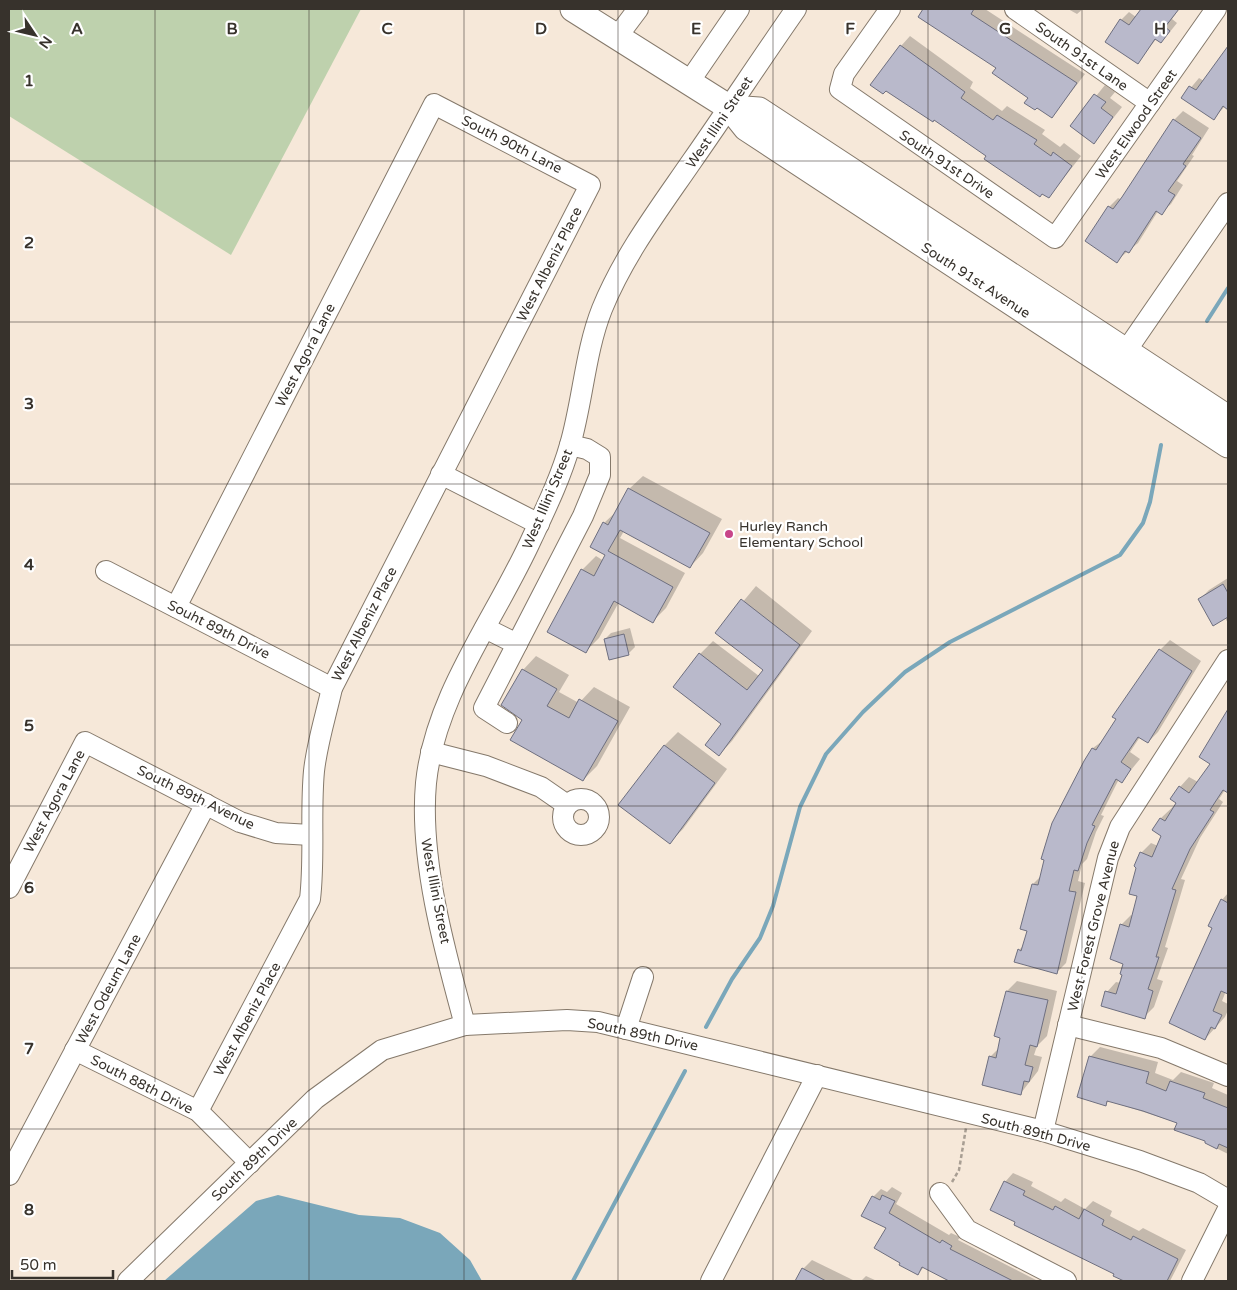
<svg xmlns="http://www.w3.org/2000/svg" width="1237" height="1290" viewBox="0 0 1237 1290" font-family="'Varela Round',sans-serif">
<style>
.green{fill:#bed1ad}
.water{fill:#7aa7ba}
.shadow{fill:#0003}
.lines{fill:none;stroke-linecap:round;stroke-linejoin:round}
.stream{stroke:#7aa7ba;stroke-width:4}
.building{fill:#b9b9cb;stroke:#6e6f7f}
.minor-casing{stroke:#85796b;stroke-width:22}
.major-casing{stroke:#85796b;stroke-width:27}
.path{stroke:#a89e93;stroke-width:2.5;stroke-dasharray:4 2.5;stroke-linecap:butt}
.minor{stroke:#fff;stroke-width:20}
.major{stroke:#fff;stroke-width:25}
.grid{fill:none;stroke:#37322c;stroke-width:1;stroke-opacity:0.55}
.poi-dot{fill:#c84589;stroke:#fff;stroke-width:2}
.labels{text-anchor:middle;stroke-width:4.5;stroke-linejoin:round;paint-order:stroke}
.street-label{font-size:14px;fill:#37322c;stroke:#fff}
.poi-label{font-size:14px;fill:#37322c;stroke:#fff;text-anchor:start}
.grid-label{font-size:16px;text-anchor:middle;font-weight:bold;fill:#37322c;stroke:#fff;stroke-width:4.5;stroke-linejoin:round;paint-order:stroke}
</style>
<rect width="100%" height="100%" fill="#f6e8d9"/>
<path class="green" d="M9,9H361L231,255L9,116Z"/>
<path class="water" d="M278,1195L359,1215L400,1218L440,1233L470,1260L482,1281H164L256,1201Z"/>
<g class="shadow">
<path d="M925,9H985L1085,74L1052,117L997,67L920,17Z"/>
<path d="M1068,9H1083L1077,14Z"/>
<path d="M1143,9H1179L1172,19L1177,23L1169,33L1161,41L1157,38L1138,62L1121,20L1129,12L1136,17Z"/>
<path d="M910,36L973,82L970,88L1002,111L1007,106L1045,130L1042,134L1060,147L1064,143L1081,156L1049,197L988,155L901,46Z"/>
<path d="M1228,47V103L1214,118L1183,97L1199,78L1204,81Z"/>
<path d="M1105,85L1115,92L1110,98L1122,107L1094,142L1072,126Z"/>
<path d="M1183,111L1209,128L1192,155L1194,156L1177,181L1183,185L1171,204L1161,213L1158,211L1138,243L1116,261L1109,207L1118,198L1122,200L1174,120Z"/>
<path d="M643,476L722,519L703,553L690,567L624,531L620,538L685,573L666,608L653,621L619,602L599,638L586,651L582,570L596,556L604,561L607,555L604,523L618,510L629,489Z"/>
<path d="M1228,578V623L1225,618L1199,600L1209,590Z"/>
<path d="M756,586L812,631L732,741L719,755L723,724L700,654L713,641L759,676L764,670L717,633Z"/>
<path d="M630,628L635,647L629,653L610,658L605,639L611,633Z"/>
<path d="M1170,640L1201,661L1158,732L1148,742L1140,737L1130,752L1140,759L1122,781L1119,779L1101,815L1104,816L1096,832L1087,859L1082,864L1078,881L1085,883L1066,963L1056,973L1019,950L1025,944L1029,930L1033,884L1041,876L1085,761L1093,748L1105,739L1160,650Z"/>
<path d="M536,656L569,675L559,692L579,703L594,687L630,707L597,766L583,780L523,670Z"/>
<path d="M1228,712V792L1225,790L1219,799L1223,802L1200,838L1181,879L1185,880L1165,947L1168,948L1157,979L1163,981L1154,1007L1144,1017L1107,992L1116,982L1121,983L1125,963L1121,925L1131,915L1133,916L1139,895L1141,853L1151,843L1158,846L1163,836L1161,818L1177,803L1180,787L1189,777L1198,782L1212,764L1201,757Z"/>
<path d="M678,732L727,769L683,829L670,842L620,805L665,745Z"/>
<path d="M1228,893V993L1226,991L1222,1001L1228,1004V1010L1225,1017L1205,1039L1214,927L1222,900Z"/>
<path d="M1017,981L1057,991L1047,1036L1037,1046L1034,1055L1042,1057L1038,1071L1021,1093L990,1057L999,1048L1007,991Z"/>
<path d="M1100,1047L1158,1062L1155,1073L1173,1080L1181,1072L1214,1083L1212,1088L1228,1095V1154L1206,1143L1207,1141L1178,1123L1109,1101L1105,1104L1090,1057Z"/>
<path d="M1013,1173L1033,1182L1031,1186L1061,1202L1065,1198L1085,1209L1093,1201L1112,1211L1110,1216L1139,1231L1143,1228L1186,1250L1170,1281H1127L1017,1221L1005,1182Z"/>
<path d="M892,1187L902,1193L896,1204L949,1235L951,1233L960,1237L958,1240L1038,1281H952L924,1267L918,1274L887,1228L873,1197L881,1189L887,1192Z"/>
<path d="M812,1260L855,1281H796L803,1269Z"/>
<path d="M866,1276L877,1281H861Z"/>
</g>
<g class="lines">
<g class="stream">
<path d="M1207,321L1228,288"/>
<path d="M706,1027L732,979L760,938L773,906L800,807L826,754L863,712L905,672L950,642L1120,555L1143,523L1150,502L1161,445"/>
<path d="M573,1281L685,1071"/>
</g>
</g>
<g class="building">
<path d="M923,9H974L971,14L1077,83L1052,118L1037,108L1035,110L1024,103L1028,98L992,73L996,68L918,17Z"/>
<path d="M1141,9H1179L1165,27L1170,31L1161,43L1155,39L1138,64L1105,42L1120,19L1129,25Z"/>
<path d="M900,45L965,92L961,98L993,120L997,115L1037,140L1034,144L1051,156L1053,152L1072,166L1049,198L1042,194L1040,197L984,159L986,156L934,120L933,122L886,91L883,94L870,85Z"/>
<path d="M1228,46V110L1223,106L1214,120L1181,98L1189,86L1196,90Z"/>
<path d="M1094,94L1106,102L1101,108L1113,117L1094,144L1070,126Z"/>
<path d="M1173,119L1201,138L1183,164L1186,166L1168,191L1175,195L1162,215L1156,211L1129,253L1125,251L1117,263L1085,241L1108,206L1113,209L1122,197Z"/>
<path d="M628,488L710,533L690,568L620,530L608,551L673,587L653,623L614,601L586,653L547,632L581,569L594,576L605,555L590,547L603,522L608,525Z"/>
<path d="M1223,584L1228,593V617L1213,626L1198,599Z"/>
<path d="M741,599L800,645L719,756L705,745L721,724L673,687L699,653L747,690L763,670L715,633Z"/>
<path d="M624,634L629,655L609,660L604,639Z"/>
<path d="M1159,649L1192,671L1148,743L1138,737L1121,762L1131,769L1122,783L1116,779L1092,825L1095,826L1087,843L1078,871L1074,870L1069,891L1076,892L1057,974L1014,962L1018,949L1021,951L1027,931L1020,929L1032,884L1038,885L1044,860L1041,859L1052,823L1084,761L1092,748L1096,750L1116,719L1112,717Z"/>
<path d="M522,669L557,689L547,706L569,718L579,699L618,721L583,781L510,740L522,720L501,705Z"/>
<path d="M1228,709V793L1223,790L1210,810L1214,812L1190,849L1172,889L1176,890L1156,957H1159L1148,989L1153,991L1145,1019L1101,1006L1105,991L1116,994L1122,975L1120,974L1123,964L1110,959L1120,924L1129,927L1137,896L1129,894L1136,868L1134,866L1140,852L1152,857L1161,836L1152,830L1160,818L1165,821L1176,803L1170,799L1179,786L1189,793L1210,764L1199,757Z"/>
<path d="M664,745L715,783L670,844L618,805Z"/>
<path d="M1221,899L1228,903V994L1221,991L1213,1011L1222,1015L1215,1029L1211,1027L1205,1040L1169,1023L1212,928L1208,926Z"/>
<path d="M1006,991L1048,1000L1037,1047L1030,1045L1025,1065L1033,1067L1029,1082L1024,1081L1021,1095L982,1085L989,1056L996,1058L1000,1038L994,1036Z"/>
<path d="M1089,1056L1149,1072L1146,1083L1166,1091L1170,1081L1205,1093L1203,1098L1228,1108V1148L1219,1144L1217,1149L1205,1143V1141L1174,1130L1177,1123L1143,1111L1107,1101L1106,1106L1077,1097Z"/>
<path d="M1004,1181L1025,1191L1023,1195L1053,1210L1055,1206L1079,1219L1084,1209L1104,1220L1102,1225L1131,1240L1133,1236L1178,1259L1167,1281H1124L1113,1276L1114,1274L1014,1225L1015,1222L990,1210Z"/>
<path d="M882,1195L895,1201L889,1213L940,1243L942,1240L952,1246L950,1249L1013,1281H949L922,1267L918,1275L899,1265L900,1263L874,1248L886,1228L861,1216L872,1196L880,1200Z"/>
<path d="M802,1268L826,1281H795Z"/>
</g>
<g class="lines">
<defs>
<g id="minor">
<path d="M890,9L844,74L840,89L1055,238L1216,9"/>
<path d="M1015,9L1150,103"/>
<path d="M617,37L638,9"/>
<path d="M689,82L739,9"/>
<path d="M1126,351L1228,203"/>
<path d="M441,474L539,524"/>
<path d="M106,571L332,688"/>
<path d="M176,607L434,104L590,185L332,688C326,715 317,743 314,771C310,814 315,857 310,899L198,1111"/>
<path d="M485,628L517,644L583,516L600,475V457L587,449L570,445"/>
<path d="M507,723L484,708L517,644"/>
<path d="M431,752L486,766L541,787L567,805"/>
<circle cx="581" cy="817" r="18"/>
<path d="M9,888L85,742L240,822L276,833L311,835"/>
<path d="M465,1025C445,952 419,859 426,783C435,694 496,618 532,538C546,508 561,477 570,445C583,400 585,352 602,309C624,255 659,209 692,161C727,111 761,59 796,9"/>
<path d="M1068,1025L1161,1048L1228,1076"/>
<path d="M626,1029L643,977"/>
<path d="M75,1050L198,1111L250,1163"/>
<path d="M1043,1131L1108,858L1120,827L1228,660"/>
<path d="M9,1175L206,804"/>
<path d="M940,1193L967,1230L1066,1281"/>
<path d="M128,1281L315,1099L382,1050L465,1025L567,1020L598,1022L1043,1131L1140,1161L1199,1183L1228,1200"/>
<path d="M711,1281L817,1075"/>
<path d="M1192,1281L1228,1209"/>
</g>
<g id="major">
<path d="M573,9L730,108L746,128L1228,445"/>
<path d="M730,108L759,110L1228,418"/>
</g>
</defs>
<use href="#minor" class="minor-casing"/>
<use href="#major" class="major-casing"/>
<path class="path" d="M952,1182L959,1170L966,1128"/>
<use href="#minor" class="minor"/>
<use href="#major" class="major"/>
</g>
<path class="grid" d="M155,9V1281M309,9V1281M464,9V1281M618,9V1281M773,9V1281M928,9V1281M1082,9V1281M9,161H1228M9,322H1228M9,484H1228M9,645H1228M9,806H1228M9,968H1228M9,1129H1228"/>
<circle class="poi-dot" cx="729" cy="534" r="5"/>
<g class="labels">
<g class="street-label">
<text transform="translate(1082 56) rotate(35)" y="5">South 91st Lane</text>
<text transform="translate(719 122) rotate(-56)" y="5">West Illini Street</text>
<text transform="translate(1136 124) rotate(-55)" y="5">West Elwood Street</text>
<text transform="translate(512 144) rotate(27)" y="5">South 90th Lane</text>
<text transform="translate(947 164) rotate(34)" y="5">South 91st Drive</text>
<text transform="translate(549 264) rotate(-63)" y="5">West Albeniz Place</text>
<text transform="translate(976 280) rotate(33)" y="5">South 91st Avenue</text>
<text transform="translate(305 355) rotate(-63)" y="5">West Agora Lane</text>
<text transform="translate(547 499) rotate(-67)" y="5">West Illini Street</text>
<text transform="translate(364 624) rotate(-63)" y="5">West Albeniz Place</text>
<text transform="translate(219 629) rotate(27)" y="5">Souht 89th Drive</text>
<text transform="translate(196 797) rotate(26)" y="5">South 89th Avenue</text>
<text transform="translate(54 801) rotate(-62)" y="5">West Agora Lane</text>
<text transform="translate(436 891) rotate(79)" y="5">West Illini Street</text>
<text transform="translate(1093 926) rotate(-76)" y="5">West Forest Grove Avenue</text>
<text transform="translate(108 989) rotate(-62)" y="5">West Odeum Lane</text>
<text transform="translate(247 1019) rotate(-62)" y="5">West Albeniz Place</text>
<text transform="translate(643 1034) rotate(12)" y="5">South 89th Drive</text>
<text transform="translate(142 1084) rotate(27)" y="5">South 88th Drive</text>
<text transform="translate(1036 1132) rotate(15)" y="5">South 89th Drive</text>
<text transform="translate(254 1159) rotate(-44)" y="5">South 89th Drive</text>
</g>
<g class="poi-label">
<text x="739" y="531">Hurley Ranch<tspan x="739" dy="16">Elementary School</tspan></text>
</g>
</g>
<g class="grid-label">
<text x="77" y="34">A</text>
<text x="232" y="34">B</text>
<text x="387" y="34">C</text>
<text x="541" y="34">D</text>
<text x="696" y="34">E</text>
<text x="850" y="34">F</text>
<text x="1005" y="34">G</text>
<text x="1160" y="34">H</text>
<text x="29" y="86">1</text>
<text x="29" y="248">2</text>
<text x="29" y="409">3</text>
<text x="29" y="570">4</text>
<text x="29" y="731">5</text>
<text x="29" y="893">6</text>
<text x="29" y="1054">7</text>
<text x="29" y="1215">8</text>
</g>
<rect width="1237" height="1290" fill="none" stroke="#37322c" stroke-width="20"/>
<g transform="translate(35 35) rotate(125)" stroke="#ffffff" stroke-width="4" paint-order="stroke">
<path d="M0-4L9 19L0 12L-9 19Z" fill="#37322c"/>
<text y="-8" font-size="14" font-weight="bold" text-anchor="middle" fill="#37322c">N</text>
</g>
<path d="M12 1270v8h101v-8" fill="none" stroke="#37322c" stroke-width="2.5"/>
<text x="20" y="1270" font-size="15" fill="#37322c" stroke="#ffffff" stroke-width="4" paint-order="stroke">50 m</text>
</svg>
